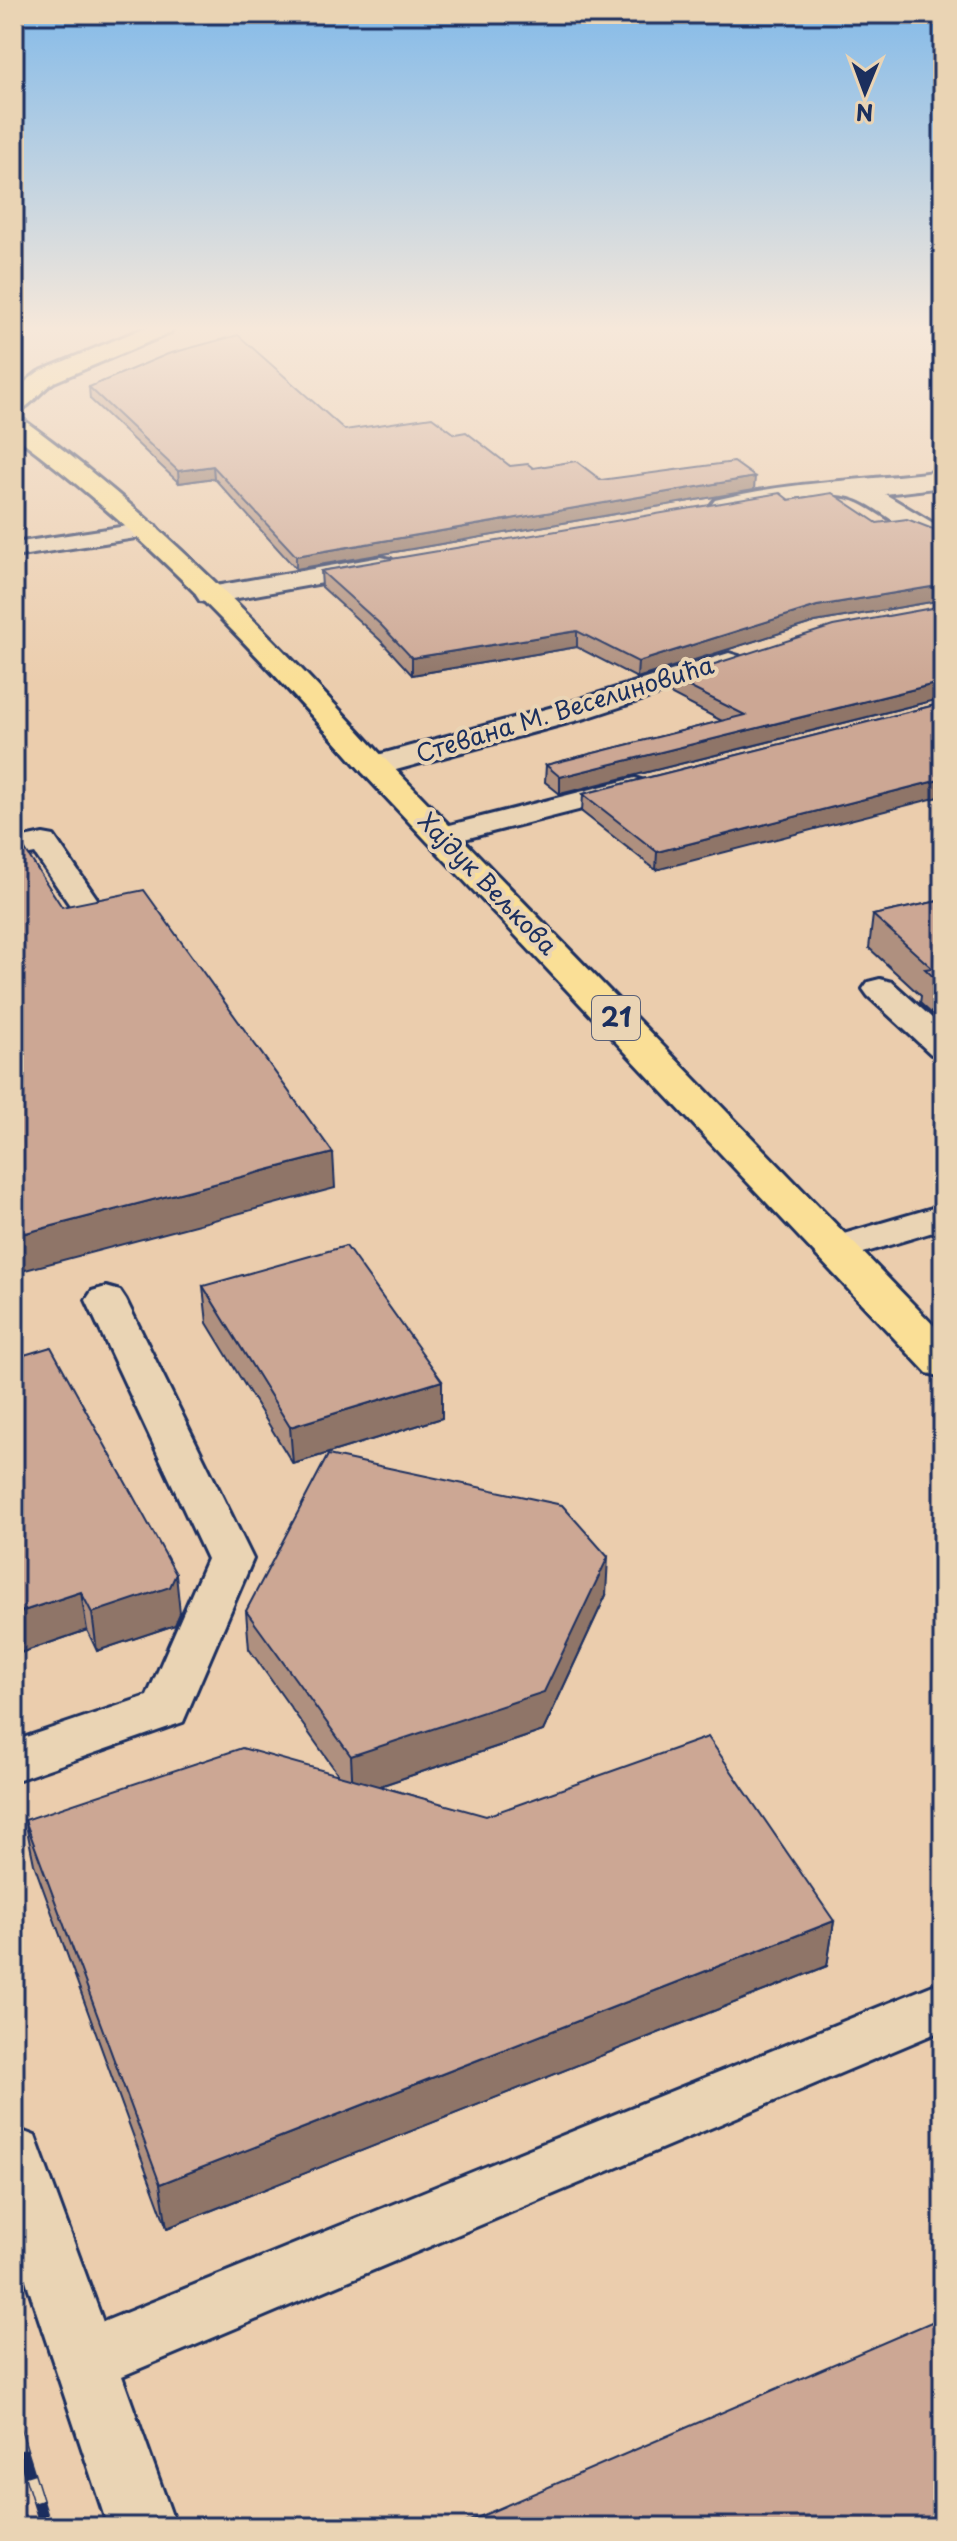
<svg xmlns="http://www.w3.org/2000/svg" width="957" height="2541" viewBox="0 0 957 2541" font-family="'Playpen Sans',sans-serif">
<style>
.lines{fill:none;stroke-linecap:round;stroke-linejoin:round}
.service-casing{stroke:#1b2f5e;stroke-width:6}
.minor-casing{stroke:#1b2f5e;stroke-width:6}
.primary-casing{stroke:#1b2f5e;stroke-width:6}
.service{fill:#ead4b4;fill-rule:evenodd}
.minor{fill:#ead4b4;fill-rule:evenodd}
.primary{fill:#fadf96;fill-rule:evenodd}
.rail-casing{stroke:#1b2f5e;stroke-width:12}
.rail{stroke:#ead4b4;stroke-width:9;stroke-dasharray:27;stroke-linecap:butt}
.wall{fill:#af907f;stroke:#1b2f5e;stroke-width:2}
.shaded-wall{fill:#8f7568;stroke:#1b2f5e;stroke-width:2}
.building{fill:#cca794;stroke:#1b2f5e;stroke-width:2}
.labels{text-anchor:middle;stroke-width:8;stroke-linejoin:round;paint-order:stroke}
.far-street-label{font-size:24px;fill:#1b2f5e;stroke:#ead4b4}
.shield{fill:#ead4b4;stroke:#596078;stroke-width:2}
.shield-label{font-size:26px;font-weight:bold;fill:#1b2f5e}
</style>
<rect width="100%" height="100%" fill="#ebcdad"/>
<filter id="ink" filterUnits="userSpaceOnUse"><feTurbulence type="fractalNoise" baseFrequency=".0125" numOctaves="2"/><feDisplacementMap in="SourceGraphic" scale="16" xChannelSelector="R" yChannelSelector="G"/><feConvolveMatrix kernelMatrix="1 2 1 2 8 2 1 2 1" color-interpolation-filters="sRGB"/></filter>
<g filter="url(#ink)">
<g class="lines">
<defs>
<g id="service">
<path d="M147,523L155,525L159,530L155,535L14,557V543Z"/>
<path d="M635,778L645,781L650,787L645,793L441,845L430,842L426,836L430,830Z"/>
<path d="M43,834L54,836L113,922L108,929L97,932L86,929L35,854L14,858V840Z"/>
<path d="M880,979L892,982L943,1028V1058L931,1054L868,996L863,989L868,982Z"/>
<path d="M943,1205V1229L837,1261L823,1258L817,1249L823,1240Z"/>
<path d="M106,1287L120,1291L126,1300L253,1559L183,1722L14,1781V1741L147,1696L207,1559L86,1300L92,1291Z"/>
<path d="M943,1981V2030L122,2376L176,2527H108L14,2244V2128L35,2136L103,2322Z"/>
</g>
<g id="minor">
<path d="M943,471V487L885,494L943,529V546C910,538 890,515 861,501C827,484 760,506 724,513L715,510L711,505L715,500C790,481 866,481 943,471Z"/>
<path d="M381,557L391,559L395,565L391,571L210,603L200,601L196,595L200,589L210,587Z"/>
<path d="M729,653L739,656L744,662L739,668L586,718L374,776L363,773L358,766L363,759L564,704Z"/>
</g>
<g id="primary">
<path d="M144,328H173L170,333L54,382C40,391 29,409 14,413V391L38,372Z"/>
<path d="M14,417L22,419C158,517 273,636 385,759L943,1335V1377L927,1373L363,773C255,651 145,532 14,435Z"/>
</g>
</defs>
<use href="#service" class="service-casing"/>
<use href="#minor" class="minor-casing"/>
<use href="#primary" class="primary-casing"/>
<use href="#service" class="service"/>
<use href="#minor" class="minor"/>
<use href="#primary" class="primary"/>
<defs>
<path id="rail" d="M14,2424L46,2527"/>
</defs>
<use href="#rail" class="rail-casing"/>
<use href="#rail" class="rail"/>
</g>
<g class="wall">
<path d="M89,387L345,430L455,434L510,466L533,468L601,480L754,490L296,569L214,478L179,483L90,399Z"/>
<path d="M789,500L877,523L943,533V600L815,622L637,678L577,647L412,675L380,640L322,587L321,571Z"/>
<path d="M671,678L943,698L560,794L545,782L546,765L722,721L670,694Z"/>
<path d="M943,703L656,870L582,812L583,794Z"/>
<path d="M943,900V1024L920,1003L921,996L869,948L873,915Z"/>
<path d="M203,1286L442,1381V1418L293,1464L207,1323Z"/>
<path d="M14,1358L180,1613L175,1625L97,1651L87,1630L14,1655Z"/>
<path d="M606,1595L543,1731L380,1786L834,1921L827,1966L167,2228L34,1864L25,1820L338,1774L249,1649L246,1611Z"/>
</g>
<g class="shaded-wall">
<path d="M213,466L214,478L179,483L178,471Z"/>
<path d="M755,477L754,490L296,569V556Z"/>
<path d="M943,585V600L815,622L637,678L638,662L817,606Z"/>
<path d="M577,631V647L412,675V658Z"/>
<path d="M943,682V698L560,794V777Z"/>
<path d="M943,779V796L656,870L657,852Z"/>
<path d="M333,1153L335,1188L14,1273V1236Z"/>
<path d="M442,1381V1418L293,1464L290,1427Z"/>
<path d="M608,1557L606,1595L543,1731L353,1795L351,1756Z"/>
<path d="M176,1574L180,1613L175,1625L97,1651L92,1613Z"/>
<path d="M81,1592L87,1630L14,1655V1614Z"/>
<path d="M834,1921L827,1966L167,2228L160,2184Z"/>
</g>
<g class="building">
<path d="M238,335L345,430L432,417L455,434L466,432L510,466L528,464L533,468L576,461L601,480L734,462L755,477L296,556L213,466L178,471L89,387L168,354Z"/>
<path d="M780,493L789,500L832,493L877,523L907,519L943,533V585L817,606L638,662L577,631L412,658L380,624L321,571Z"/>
<path d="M943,606V682L560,777L546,765L745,715L671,678L833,626Z"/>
<path d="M943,703V779L657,852L583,794Z"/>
<path d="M14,833L62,907L144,890L333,1153L14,1236Z"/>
<path d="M943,900V986L925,969L932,968L873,915Z"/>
<path d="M346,1246L442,1381L290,1427L203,1286Z"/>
<path d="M51,1347L176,1574L170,1587L92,1613L81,1592L14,1614V1358Z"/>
<path d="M328,1455L562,1505L608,1557L544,1692L351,1756L246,1611Z"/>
<path d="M708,1737L834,1921L160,2184L25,1820L242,1748L486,1816Z"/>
<path d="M943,2317V2527H456Z"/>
</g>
</g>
<linearGradient id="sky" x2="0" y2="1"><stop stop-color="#83bae9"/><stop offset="0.48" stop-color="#f6e8da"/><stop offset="1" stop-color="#f6e8da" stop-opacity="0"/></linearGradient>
<rect width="957" height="684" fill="url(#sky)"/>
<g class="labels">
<g class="far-street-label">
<text transform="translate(565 710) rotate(-17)" y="8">Стевана М. Веселиновића</text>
<text transform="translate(487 884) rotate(46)" y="8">Хајдук Вељкова</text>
</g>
<rect class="shield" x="592" y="996" width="48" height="44" rx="6"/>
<g class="shield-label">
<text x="616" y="1027">21</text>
</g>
</g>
<rect width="957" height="2541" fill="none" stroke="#ead4b4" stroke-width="48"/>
<rect x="24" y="24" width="909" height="2493" fill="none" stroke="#1b2f5e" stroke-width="3" filter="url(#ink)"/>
<g transform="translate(865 92) rotate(181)" stroke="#ead4b4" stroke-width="6" paint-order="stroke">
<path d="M0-6L14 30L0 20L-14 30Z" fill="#1b2f5e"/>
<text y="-12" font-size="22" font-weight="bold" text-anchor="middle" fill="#1b2f5e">N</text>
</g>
</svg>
